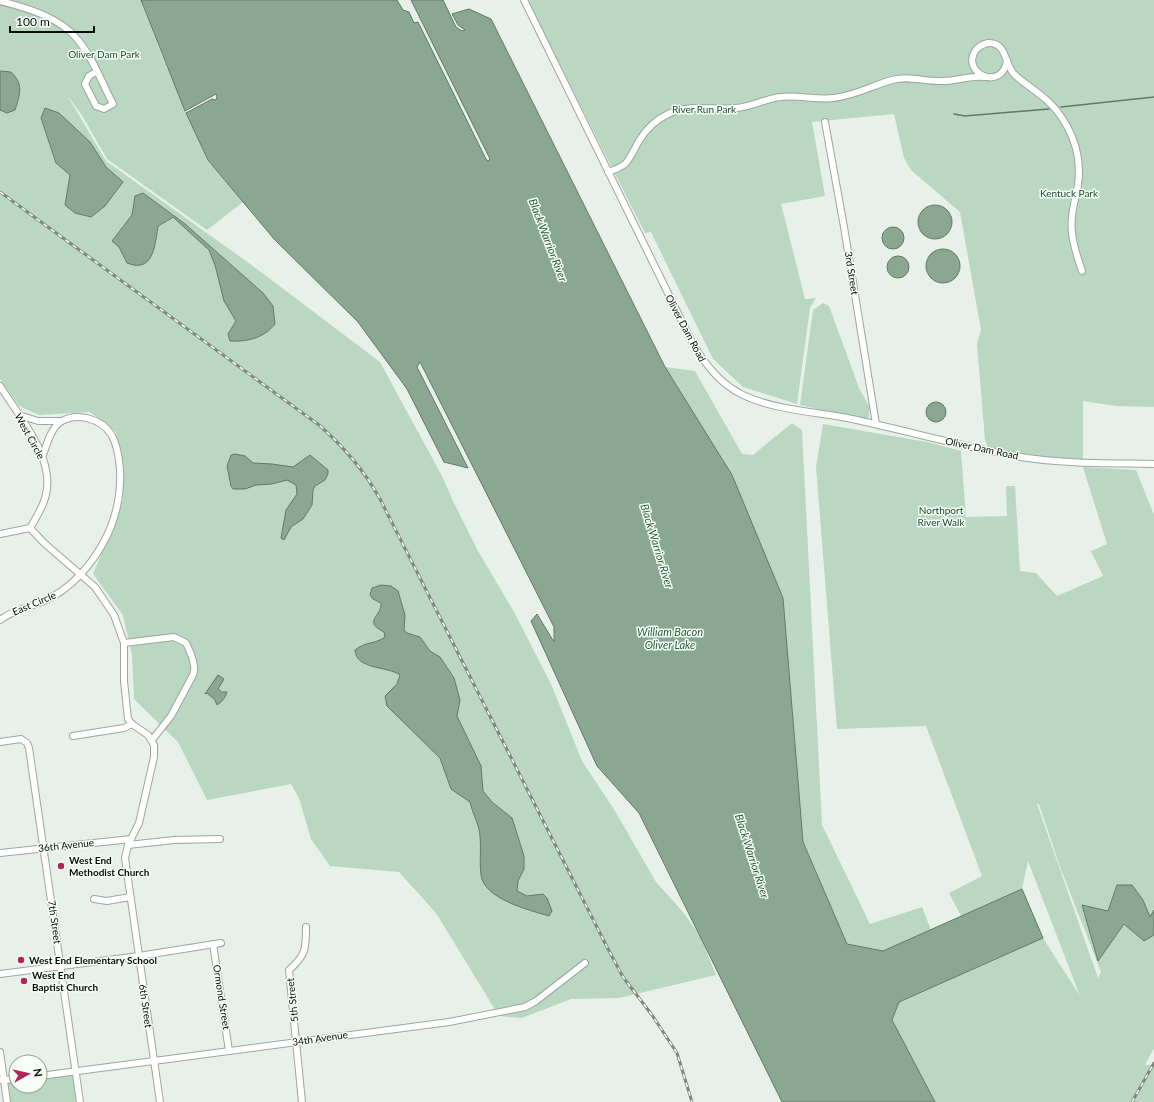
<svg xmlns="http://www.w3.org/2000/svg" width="1154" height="1102" viewBox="0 0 1154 1102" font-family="Lato,sans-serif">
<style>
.green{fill:#b9d7c1;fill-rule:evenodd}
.water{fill:#8aa891;stroke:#637968}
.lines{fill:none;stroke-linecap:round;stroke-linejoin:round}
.stream{stroke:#637968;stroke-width:1.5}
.minor-casing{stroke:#9da69f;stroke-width:8}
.minor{stroke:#fff;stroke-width:6}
.rail-casing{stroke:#808782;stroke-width:3}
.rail{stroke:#f5fff7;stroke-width:1.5;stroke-dasharray:4.5;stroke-linecap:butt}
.poi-dot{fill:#b1245c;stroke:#f5fff7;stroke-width:1.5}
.labels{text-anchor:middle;stroke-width:3;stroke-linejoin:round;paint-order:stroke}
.park-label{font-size:10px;fill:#184a2b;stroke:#f5fff7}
.street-label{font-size:10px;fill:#090c0a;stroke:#f5fff7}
.poi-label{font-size:10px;font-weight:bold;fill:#090c0a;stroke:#f5fff7;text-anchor:start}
.water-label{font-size:11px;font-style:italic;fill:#2a5b3b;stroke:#f5fff7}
</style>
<rect width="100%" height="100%" fill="#e7f1ea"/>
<g class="green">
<path d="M0,0H141L162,56L208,160L243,202L207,230L107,159L83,117L67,95L106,161L253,266L380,362L442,476L453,501L478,551L514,612L551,684L582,761L615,811L656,882L683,912L700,936L716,975L619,998L571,999L522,1018L499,1016L436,913L399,872L330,866L311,839L299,798L291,784L207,800L178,742L134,699L132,655L123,615L93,574L123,500L116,432L90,412L39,415L19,406L0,379Z"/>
<path d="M527,0H1154V407L1116,406L1083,401V462L989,450L985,440L977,344L981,330L960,212L911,170L904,158L894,114L812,122L825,196L781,204L805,299L816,298L810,308L797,404L743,387L713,359L651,232L645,233Z"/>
<path d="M823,303L829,306L859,388L870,408L868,420L800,405L813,310Z"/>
<path d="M665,367L695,371L742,454L753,455L792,423L802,430L822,825L870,924L922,907L931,930L883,951L847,944L803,842L783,598Z"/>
<path d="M823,424L927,442L961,451L966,517L1007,516L1006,486H1015L1020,571L1036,573L1057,596L1103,576L1091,551L1107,544L1083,467L1136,470L1154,515V1048L1145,1065H1154V1102H935L892,1020L899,1002L1043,938L1080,996L1028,861L1022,889L961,916L949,893L982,876L926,726L837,729L816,467ZM1037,804H1039L1060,867L1101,972L1098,978Z"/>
<path d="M73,1075L77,1102H10L7,1083L16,1082V1086H40V1079Z"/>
</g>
<g class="water">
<path d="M141,0H397L403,10L409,12L414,23L418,22L486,159L488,161L490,159L411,0H443L456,27L462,31L465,30L458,25L452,14L469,9L491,19L665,367L732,475L783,598L803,842L847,944L883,951L1022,889L1043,938L899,1002L892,1020L935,1102H782L639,813L597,766L531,621L537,614L554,642V627L420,362L417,367L468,468L444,462L407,389L358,322L274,239L208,160L186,113L212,99L216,100L217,96L216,94L185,111Z"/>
<path d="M0,71L11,72C24,84 20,95 15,110L7,113L0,110Z"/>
<path d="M45,108L59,113L90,142L106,167L123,182L105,206L91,217L75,213L65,205L70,175L56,163L41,118Z"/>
<path d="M143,193L185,224L263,293L273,306L275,324C264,338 247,342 230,341L228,334L236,321L224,301L215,265L209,250L173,217C170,220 160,224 158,227C157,231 157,236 156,239C153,257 147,271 127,263L119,247L112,241L132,215L135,196Z"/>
<circle cx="935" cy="222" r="17"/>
<circle cx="893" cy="238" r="11"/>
<circle cx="943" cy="266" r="17"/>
<circle cx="898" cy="267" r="11"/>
<circle cx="936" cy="412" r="10"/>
<path d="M235,454L245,456L253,463L272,464L293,467L310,455L328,470V474L325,480L315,486L313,490L312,505L303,519L291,527L284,540L281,538L286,510L297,494L296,485L287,480L272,484L256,485L245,489H233L231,486L227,466L231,455Z"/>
<path d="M381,585L391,586L398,591L405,615L404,630L407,633L420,637L430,651L440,657L454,678L460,700L457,716L481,766L483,791L492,802L512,818L524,856V869L518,881L517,891L527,896L543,894L547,898L552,911L549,916C529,910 484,899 481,875C479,860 482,844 479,829C477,820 472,812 470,802L451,789L440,758L387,706L385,696L397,684L400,675C388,666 356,670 355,650C364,642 376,644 385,637L384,632C362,621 382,617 381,603L373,599L370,595L372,588Z"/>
<path d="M218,675L224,679L218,689L222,692H227C225,698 223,701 217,705L215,700L207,693L205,694Z"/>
<path d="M1117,885H1132L1143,900L1150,917L1154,910V935L1144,941L1124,924L1098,961L1082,905L1108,911Z"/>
</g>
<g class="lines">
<g class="stream">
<path d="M1061,107L1154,97"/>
<path d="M954,114L965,116L1049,109"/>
</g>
<defs>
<g id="minor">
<path d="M524,0L693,344C706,365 720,384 743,395C774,410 818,412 852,419C908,431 964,447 1021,457C1065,464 1110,463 1154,464"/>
<path d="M0,1C27,8 60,17 78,40C93,58 102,83 113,104L104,109L96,106L85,84L89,76L96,72"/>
<path d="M1007,60C1003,92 961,74 975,51C978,47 983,44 988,43C1008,42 1004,66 1015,75C1029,88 1045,95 1057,111C1073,132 1082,157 1078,185C1075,201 1070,216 1072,233C1073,245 1078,259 1082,271"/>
<path d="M825,122L844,227L876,424"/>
<path d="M608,172C614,170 620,168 625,164C631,158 634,149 639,141C646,129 657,119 670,113C691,104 713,110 736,108C751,107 765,99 780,97C798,95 816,100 834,98C857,95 871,86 892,80C909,75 925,82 943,81C958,81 970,75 985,77"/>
<path d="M0,386C19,416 55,458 46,494C44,506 36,518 30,528L0,534"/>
<path d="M19,415L38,421H61"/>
<path d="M30,528L44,543L95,587L114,615L124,643V681L128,719L132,724L148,735L154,745V757L139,823L128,845L125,858L160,1102"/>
<path d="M0,620C12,611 25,608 39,603C55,597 69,587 81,574C108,544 122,509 120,469C119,457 117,444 111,434C101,419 78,412 62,421C51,427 47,444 43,455"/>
<path d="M124,643L174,637L186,643C190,651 197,666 193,675L171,716L152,740"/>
<path d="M73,736L124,728L132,724"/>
<path d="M0,742L21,739L27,743L29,748L80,1102"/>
<path d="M128,845L174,840L220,839"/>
<path d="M0,853L131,839"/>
<path d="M94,899L107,901L130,897"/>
<path d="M213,944L229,1051"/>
<path d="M0,974L139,956L221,943"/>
<path d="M0,1052L7,1102"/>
<path d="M40,1076L449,1022L525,1007L536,1001L585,963"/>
<path d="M2,1080L16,1079"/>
<path d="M302,1102L289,970C306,955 306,949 306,927"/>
</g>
</defs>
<use href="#minor" class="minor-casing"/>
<use href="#minor" class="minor"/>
<defs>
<g id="rail">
<path d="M0,192L319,425C344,447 364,470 380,499L607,947L623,977L652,1015L677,1053L692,1102"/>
<path d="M1132,1102L1154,1063"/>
</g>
</defs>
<use href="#rail" class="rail-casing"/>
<use href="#rail" class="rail"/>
</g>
<g class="poi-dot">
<circle cx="61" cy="866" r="4"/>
<circle cx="21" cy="960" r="4"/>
<circle cx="24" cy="981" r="4"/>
</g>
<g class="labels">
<g class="park-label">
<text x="104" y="58">Oliver Dam Park</text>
<text x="704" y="113">River Run Park</text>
<text x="1069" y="197">Kentuck Park</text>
<text x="941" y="514">Northport<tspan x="941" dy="12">River Walk</tspan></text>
</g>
<g class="street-label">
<text transform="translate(852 273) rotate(81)" y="4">3rd Street</text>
<text transform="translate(686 328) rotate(62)" y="4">Oliver Dam Road</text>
<text transform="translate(30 436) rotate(61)" y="4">West Circle</text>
<text transform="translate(982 448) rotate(12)" y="4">Oliver Dam Road</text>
<text transform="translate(34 603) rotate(-23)" y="4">East Circle</text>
<text transform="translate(66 845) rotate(-6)" y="4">36th Avenue</text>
<text transform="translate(55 922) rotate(82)" y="4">7th Street</text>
<text transform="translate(222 997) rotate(81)" y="4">Ormond Street</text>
<text transform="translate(292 1000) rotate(-96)" y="4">5th Street</text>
<text transform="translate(146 1006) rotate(82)" y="4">6th Street</text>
<text transform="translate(320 1038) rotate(-8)" y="4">34th Avenue</text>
</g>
<g class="poi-label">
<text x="69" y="864">West End<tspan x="69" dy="12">Methodist Church</tspan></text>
<text x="29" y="964">West End Elementary School</text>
<text x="32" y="979">West End<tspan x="32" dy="12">Baptist Church</tspan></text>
</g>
<g class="water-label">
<text transform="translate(548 240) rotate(69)" y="4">Black Warrior River</text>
<text transform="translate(657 546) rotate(73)" y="4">Black Warrior River</text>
<text x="670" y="636">William Bacon<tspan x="670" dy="13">Oliver Lake</tspan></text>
<text transform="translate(752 856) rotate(72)" y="4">Black Warrior River</text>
</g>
</g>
<g transform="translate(28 1074) rotate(82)"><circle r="19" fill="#f5fff7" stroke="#979e98"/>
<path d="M0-3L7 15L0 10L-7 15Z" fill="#b1245c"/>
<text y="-6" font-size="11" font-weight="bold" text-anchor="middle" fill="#090c0a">N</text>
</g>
<path d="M10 26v6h84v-6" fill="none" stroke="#090c0a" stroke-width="2"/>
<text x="16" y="26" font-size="12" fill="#090c0a" stroke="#f5fff7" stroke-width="3" paint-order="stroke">100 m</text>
</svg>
